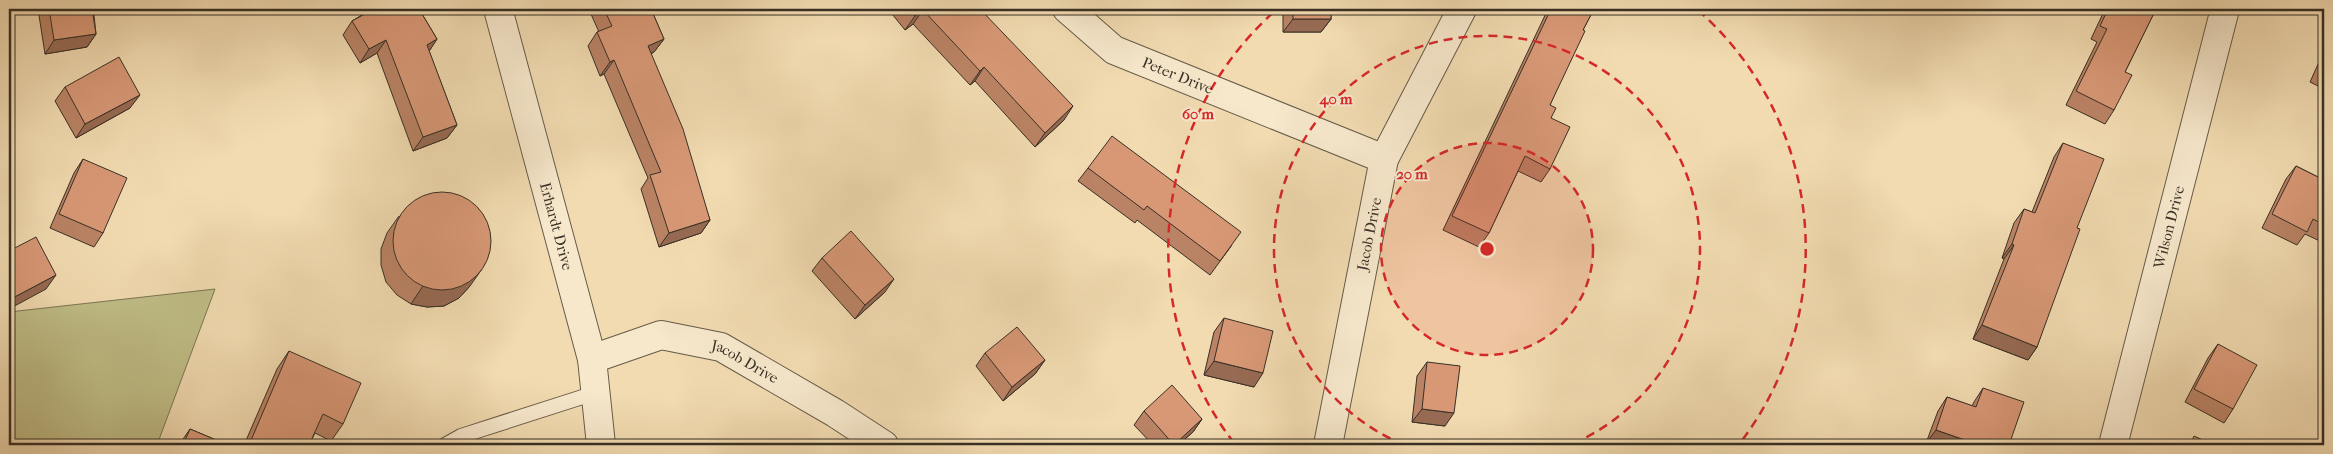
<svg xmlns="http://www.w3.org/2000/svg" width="2333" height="454" viewBox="0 0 2333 454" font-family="'IM FELL French Canon',serif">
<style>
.green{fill:#c0be87;stroke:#7c7756}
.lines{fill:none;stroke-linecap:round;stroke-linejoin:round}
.service-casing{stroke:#665b49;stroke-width:16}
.minor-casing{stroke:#665b49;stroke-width:30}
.service{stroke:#f7e8cc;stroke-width:14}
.minor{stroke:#f7e8cc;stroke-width:28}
.wall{fill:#ba8365;stroke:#383026}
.shaded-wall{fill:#976a53;stroke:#383026}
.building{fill:#d89876;stroke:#383026}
.ring{fill:none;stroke:#d62828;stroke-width:2.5;stroke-dasharray:9 6}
.labels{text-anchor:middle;stroke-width:4;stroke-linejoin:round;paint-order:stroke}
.street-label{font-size:15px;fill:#383026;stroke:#f7e8cc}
.centre{fill:#d62828;stroke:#f7e8cc;stroke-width:2.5}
.ring-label{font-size:15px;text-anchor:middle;font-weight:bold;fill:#d62828;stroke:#f7e8cc;stroke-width:4;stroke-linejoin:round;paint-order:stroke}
</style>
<rect width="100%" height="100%" fill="#f2dbb1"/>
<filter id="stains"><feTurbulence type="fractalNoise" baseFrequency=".004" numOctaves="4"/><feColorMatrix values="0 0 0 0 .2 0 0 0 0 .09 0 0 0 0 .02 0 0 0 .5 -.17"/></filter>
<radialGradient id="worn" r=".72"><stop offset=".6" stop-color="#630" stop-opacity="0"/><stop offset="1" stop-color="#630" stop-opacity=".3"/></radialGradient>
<path class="green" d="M215,289L157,445H9V312Z"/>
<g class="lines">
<defs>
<path id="service" d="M445,445L461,436L595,393"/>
<g id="minor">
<path id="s1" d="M498,9L592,359L601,445"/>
<path id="s2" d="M1067,9L1114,50L1384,159"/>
<path id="s3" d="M592,359L661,335L721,347L835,413L884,445"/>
<path id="s4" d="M1328,445L1384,159L1462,9"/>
<path id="s5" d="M2113,445L2225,9"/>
</g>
</defs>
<use href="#service" class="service-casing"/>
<use href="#minor" class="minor-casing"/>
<use href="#service" class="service"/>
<use href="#minor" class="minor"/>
</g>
<g class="wall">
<path d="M38,9H101L97,14L94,15L96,34L87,47L45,54Z"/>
<path d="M361,9H419L437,39L429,51L457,125L447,138L413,151L377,53L360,63L343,35L352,21L365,13Z"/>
<path d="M593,9H651L664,39L654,52L651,54L710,220L701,233L659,247L641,189L648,178L604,74L600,76L588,46L597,32H599L590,12Z"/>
<path d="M888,9H980L1064,120L1035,147L975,81L970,85L913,24L905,30Z"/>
<path d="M1283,9H1331V19L1321,32H1283Z"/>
<path d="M1548,9H1594L1583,30L1550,105L1551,118L1550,169L1541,182L1518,171L1489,233L1479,247L1443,230Z"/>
<path d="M2105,9H2156L2125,72L2114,110L2105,124L2066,105L2097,42L2091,39Z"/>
<path d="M2324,51V89L2310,82Z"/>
<path d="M65,87L130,108L76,138L55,101Z"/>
<path d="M2063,143L2077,228L2037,347L2028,360L1973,339L2004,259L2002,258L2014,223L2024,209L2032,212L2054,157Z"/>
<path d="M83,159L103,233L94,247L50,228L74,173Z"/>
<path d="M2296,166L2324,180V243L2305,234L2297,245L2262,228L2286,179Z"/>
<path d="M1088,168L1232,245L1210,275L1137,220L1135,223L1078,181Z"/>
<path d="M399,216L470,286L459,298L444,306L427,307L411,304L397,295L386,282L381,265V249L387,233Z"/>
<path d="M822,258L885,292L855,319L812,271Z"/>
<path d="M1224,318L1254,387L1204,375L1214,332Z"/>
<path d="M2218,344L2233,409L2224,423L2185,402L2208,358Z"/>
<path d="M289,351L343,424L331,441L315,433L309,445H244L277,369Z"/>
<path d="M985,353L1045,360L1035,374L1003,401L976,366Z"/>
<path d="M1427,362L1445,426L1412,422L1417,376Z"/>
<path d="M1983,388L2009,445H1931L1926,443L1938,411L1947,397L1972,406L1974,402Z"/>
<path d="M1144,411L1202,419L1193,432L1178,445H1153L1134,425Z"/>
<path d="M190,429L228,445H179Z"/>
</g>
<g class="shaded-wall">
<path d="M86,9H101L97,14L80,17Z"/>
<path d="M923,10L913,24L905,30L915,16Z"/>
<path d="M1293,19H1331L1321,32H1283Z"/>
<path d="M96,34L87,47L45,54L54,40Z"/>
<path d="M437,39L428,53L427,45Z"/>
<path d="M664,39L654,52L638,59L648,46Z"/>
<path d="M386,40L377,53L360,63L369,49Z"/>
<path d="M614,60L604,74L600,76L610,62Z"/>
<path d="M984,67L975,81L970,85L980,71Z"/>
<path d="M140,95L130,108L76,138L85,124Z"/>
<path d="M1073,106L1064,120L1035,147L1045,133Z"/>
<path d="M457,125L447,138L413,151L423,137Z"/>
<path d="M710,220L701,233L659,247L669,233Z"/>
<path d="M2012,244L2014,245L2004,259L2002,258Z"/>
<path d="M482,269L470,286L459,298L444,306L427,307L411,304L423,286Z"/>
<path d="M56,275L46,289L9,309V300Z"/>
<path d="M894,279L885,292L855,319L865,305Z"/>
<path d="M1982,325L2037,347L2028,360L1973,339Z"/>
<path d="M1045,360L1035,374L1003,401L1012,387Z"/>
<path d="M1214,361L1263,373L1254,387L1204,375Z"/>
<path d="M1422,409L1454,413L1445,426L1412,422Z"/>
<path d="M1202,419L1193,432L1178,445H1173Z"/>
<path d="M1936,430L1965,440L1961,445H1931L1926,443Z"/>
</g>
<g class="building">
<path d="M49,9H92L96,34L54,40Z"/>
<path d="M374,9H419L437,39L427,45L457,125L423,137L386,40L369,49L352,21Z"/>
<path d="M604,9H651L664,39L648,46L683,129L710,220L669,233L650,175L661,172L614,60L610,62L597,32L612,26Z"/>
<path d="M909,9H980L1073,106L1045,133L984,67L980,71L923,10L915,16Z"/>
<rect x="1293" y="9" width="38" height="10"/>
<path d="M1551,9H1594L1583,30L1585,31L1550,105L1556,108L1551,118L1570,127L1550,169L1525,156L1489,233L1452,216Z"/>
<path d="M2108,9H2156L2125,72L2132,75L2114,110L2076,91L2107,29L2100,26Z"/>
<path d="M119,57L140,95L85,124L65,87Z"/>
<path d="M2324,59V68L2321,67Z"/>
<path d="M1112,136L1241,232L1220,261L1147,206L1144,210L1088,168Z"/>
<path d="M2063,143L2104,159L2077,228L2080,229L2037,347L1982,325L2014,245L2012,244L2024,209L2035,213Z"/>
<path d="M83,159L127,178L103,233L59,214Z"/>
<path d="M2296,166L2324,180V225L2313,219L2307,232L2272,214Z"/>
<circle cx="442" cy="241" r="49"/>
<path d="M851,231L894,279L865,305L822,258Z"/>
<path d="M36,237L56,275L9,300V251Z"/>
<path d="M1224,318L1273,331L1263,373L1214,361Z"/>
<path d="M1017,327L1045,360L1012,387L985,353Z"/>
<path d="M2218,344L2257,365L2233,409L2194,389Z"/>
<path d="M289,351L361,383L343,424L323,414L309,445H249Z"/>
<path d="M1427,362L1460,366L1454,413L1422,409Z"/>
<path d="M1172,385L1202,419L1174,445L1144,411Z"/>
<path d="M1983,388L2024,402L2009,445H1963L1965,440L1936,430L1947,397L1976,407Z"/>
<path d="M190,429L228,445H183Z"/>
<path d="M2194,436L2214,445H2190Z"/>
</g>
<circle cx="1487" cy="249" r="106" fill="#d62828" fill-opacity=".12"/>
<g class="ring">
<circle cx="1487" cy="249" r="106"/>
<path d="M1404 445A213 213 0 1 1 1570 445"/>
<path d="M1234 443A319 319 0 0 1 1276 10M1698 10A319 319 0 0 1 1740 443"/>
</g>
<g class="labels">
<g class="street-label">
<text dy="5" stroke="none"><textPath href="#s2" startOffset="131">Peter Drive</textPath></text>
<text dy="5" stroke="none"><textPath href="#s1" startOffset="225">Erhardt Drive</textPath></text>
<text dy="5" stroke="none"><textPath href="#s5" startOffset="225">Wilson Drive</textPath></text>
<text dy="5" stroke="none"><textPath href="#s4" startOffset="215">Jacob Drive</textPath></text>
<text dy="5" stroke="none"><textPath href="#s3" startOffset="162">Jacob Drive</textPath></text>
</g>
</g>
<circle cx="1487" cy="249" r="8" class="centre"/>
<g class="ring-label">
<text x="1336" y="104">40 m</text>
<text x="1198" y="119">60 m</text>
<text x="1412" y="179">20 m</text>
</g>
<rect width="2333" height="454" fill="none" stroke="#f2dbb1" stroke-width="30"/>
<rect x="10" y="10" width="2313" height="434" fill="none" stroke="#383026" stroke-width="2.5"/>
<rect x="15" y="15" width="2303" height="424" fill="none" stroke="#383026"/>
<rect width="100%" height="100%" filter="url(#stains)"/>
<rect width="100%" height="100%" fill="url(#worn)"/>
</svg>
